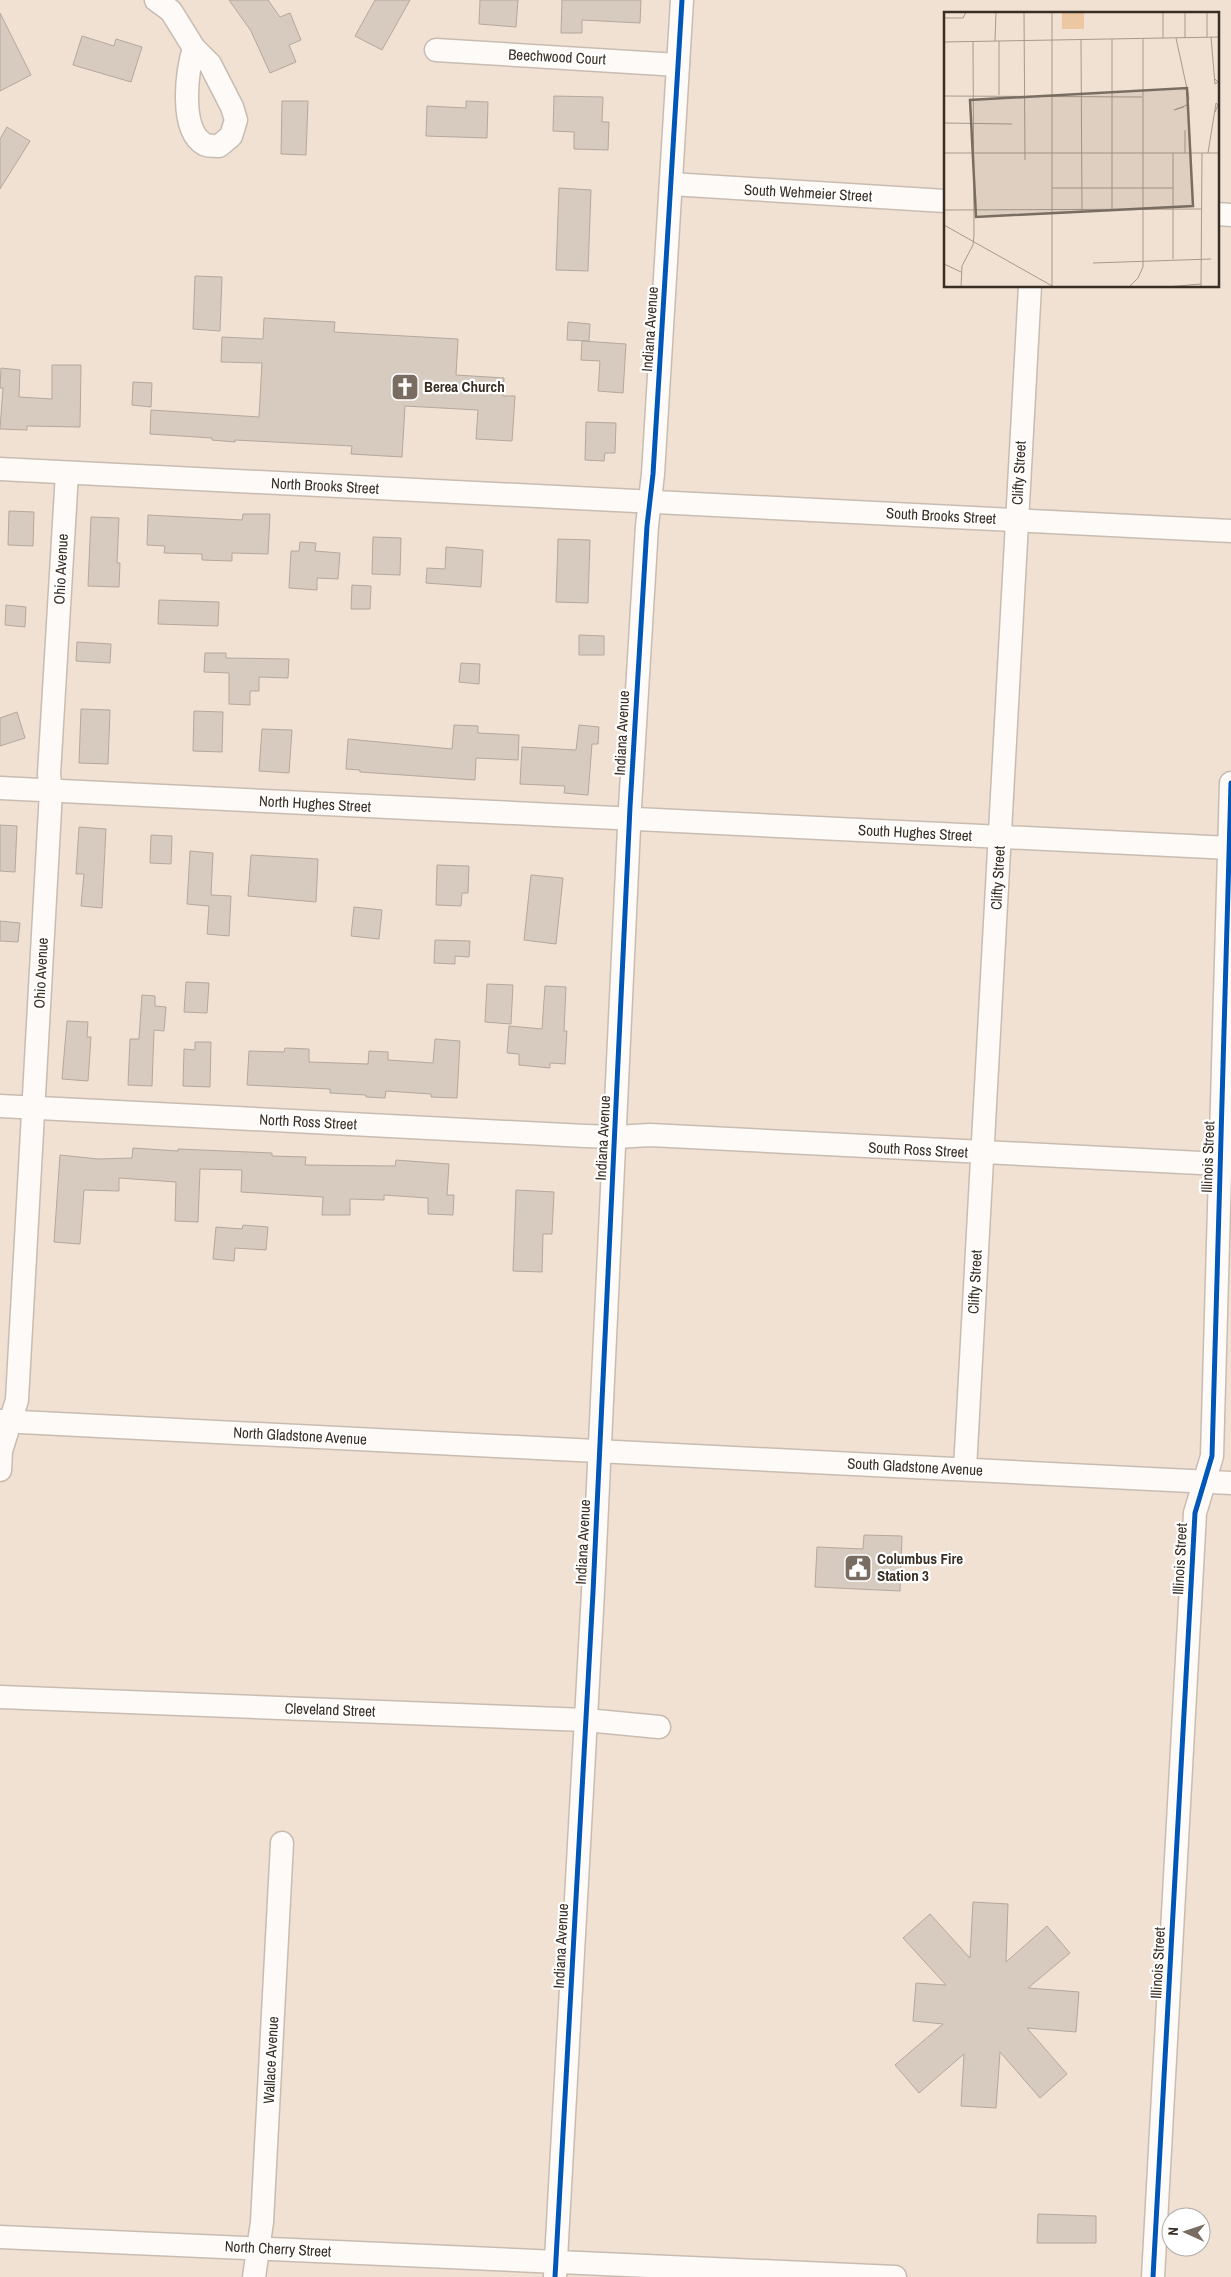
<svg xmlns="http://www.w3.org/2000/svg" width="1231" height="2277" viewBox="0 0 1231 2277" font-family="'Archivo Narrow',sans-serif">
<style>
.building{fill:#d7cbc0;stroke:#b4a79d}
.lines{fill:none;stroke-linecap:round;stroke-linejoin:round}
.minor-casing{stroke:#c8bcb1;stroke-width:25}
.minor{stroke:#fdfaf8;stroke-width:22}
.cycleway-casing{stroke:#fff;stroke-width:8}
.cycleway{stroke:#0057b8;stroke-width:5}
.labels{text-anchor:middle;stroke-width:4.5;stroke-linejoin:round;paint-order:stroke}
.street-label{font-size:15px;fill:#392e24;stroke:#fff}
.poi-label{font-size:15px;font-weight:bold;fill:#392e24;stroke:#fff;text-anchor:start}
.inset-road{fill:none;stroke:#a7998d;stroke-width:1}
.view{fill:#796d61;fill-opacity:0.15;stroke:#796d61;stroke-width:2.5}
.inset-edge{fill:none;stroke:#392e24;stroke-width:2.5}
</style>
<rect width="100%" height="100%" fill="#f0e1d3"/>
<g class="building">
<path d="M229,0H268L280,17L290,13L301,40L289,45L296,62L270,73L251,31Z"/>
<path d="M375,0H410L382,50L355,36Z"/>
<path d="M480,0H518L516,27L479,24Z"/>
<path d="M562,0H641L640,23L582,20V33H561Z"/>
<path d="M0,13L31,75L0,91Z"/>
<path d="M82,36L114,46L116,39L142,47L131,82L73,65Z"/>
<path d="M554,96L603,97L602,122H609L608,150L574,149V132L553,131Z"/>
<path d="M282,101H308L306,155L281,154Z"/>
<path d="M466,101L488,102L487,138L426,136L427,106L466,108Z"/>
<path d="M7,127L30,141L0,189V139Z"/>
<path d="M559,188L591,190L588,271L556,270Z"/>
<path d="M195,276L222,277L220,331L193,329Z"/>
<path d="M264,318L335,322L334,332L458,339L456,375L504,378L503,396H515L512,441L476,439L478,410L405,406L402,457L351,454L352,446L235,440V442L212,440V438L150,434L151,410L259,417L262,363L221,362L222,337L263,339Z"/>
<path d="M568,322L590,324L589,341L567,340Z"/>
<path d="M582,341L626,344L623,393L598,391L600,361L581,360Z"/>
<path d="M52,365H81L80,427L27,426V430L0,429L3,388H0L1,368L20,370L19,397L52,399Z"/>
<path d="M133,382L152,383L151,407L132,405Z"/>
<path d="M586,422L616,423L615,453H605L604,461L585,460Z"/>
<path d="M9,511L34,512L33,546L8,545Z"/>
<path d="M243,514H270L268,554L232,553V561L202,560V554L164,553L165,546L147,545L148,515L242,520Z"/>
<path d="M91,517L119,518L117,563H120L119,587L88,586Z"/>
<path d="M373,537L401,538L400,575L372,574Z"/>
<path d="M558,539L590,540L588,603L556,602Z"/>
<path d="M300,542L316,543L315,551L340,553L338,579L317,578V590L289,588L291,551H299Z"/>
<path d="M446,547L483,550L481,587L426,583L427,568L445,569Z"/>
<path d="M352,585L371,586L370,609H351Z"/>
<path d="M159,600L219,602L218,626L158,624Z"/>
<path d="M6,605L26,607L25,627L5,625Z"/>
<path d="M579,635L604,636V655H579Z"/>
<path d="M77,642L111,644L110,663L76,661Z"/>
<path d="M205,653H226V658L289,659L288,678L259,677V691H250V705L229,704V673L204,672Z"/>
<path d="M461,663L480,664L479,684L459,682Z"/>
<path d="M81,709L110,710L108,764L79,763Z"/>
<path d="M194,711L223,712L222,752L193,751Z"/>
<path d="M17,712L25,738L0,746V718Z"/>
<path d="M454,725L478,726V733L519,735L518,760L476,758L475,780L360,772V770L346,769L348,739L452,749Z"/>
<path d="M579,725L599,727L598,744H592L588,795L564,793L565,786L520,784L522,747L576,750Z"/>
<path d="M262,729L292,730L289,773L259,771Z"/>
<path d="M0,825L17,826L15,872L0,871Z"/>
<path d="M79,827L106,829L102,908L81,906L84,874H76Z"/>
<path d="M151,835L172,836L171,864L150,863Z"/>
<path d="M190,851L213,853L211,895L231,896L229,936L207,934L209,906L187,904Z"/>
<path d="M251,855L318,859L316,902L248,896Z"/>
<path d="M437,865L469,866L468,893H462L461,906L436,905Z"/>
<path d="M531,875L563,878L556,944L524,940Z"/>
<path d="M354,907L382,910L379,939L351,936Z"/>
<path d="M0,921L20,923L18,942L0,941Z"/>
<path d="M435,940L470,941L469,957L455,956V964L434,963Z"/>
<path d="M186,982L209,983L207,1013L184,1012Z"/>
<path d="M487,984L513,985L511,1024L485,1022Z"/>
<path d="M545,986L566,987L564,1031H567L565,1064L550,1063V1068L519,1065V1054L507,1053L509,1026L542,1029Z"/>
<path d="M142,995L155,996V1006L166,1007L164,1031L154,1030L152,1086L128,1085L130,1039H139Z"/>
<path d="M67,1021L88,1022L87,1037H91L88,1081L62,1079Z"/>
<path d="M435,1039L460,1041L457,1098L431,1097V1094L386,1091L385,1098L366,1097V1095L330,1093V1089L247,1085L249,1051L284,1052L285,1048L309,1049V1062L368,1064L369,1051L388,1052V1060L433,1063Z"/>
<path d="M195,1042H211L210,1087L183,1086L184,1049L195,1050Z"/>
<path d="M133,1148L178,1151V1149L272,1153V1156L306,1157L305,1165L395,1166L396,1160L449,1164L447,1195H454L453,1215L428,1214V1198L384,1195V1200L350,1199V1215H322L323,1197L241,1192L242,1170L200,1169L198,1222L175,1221L176,1182L119,1178V1191L84,1190L80,1244L54,1242L60,1155L98,1159L132,1158Z"/>
<path d="M516,1190L554,1192L552,1234H543L542,1272L513,1271Z"/>
<path d="M243,1225L268,1227L266,1250L235,1248L234,1261L213,1259L216,1227L242,1229Z"/>
<path d="M864,1535L902,1536L900,1591L815,1587L817,1547L863,1549Z"/>
<path d="M973,1902L1008,1904L1006,1962L1047,1926L1070,1953L1028,1988L1079,1992L1076,2032L1027,2028L1067,2074L1040,2098L1000,2052L996,2108L961,2106L964,2054L919,2093L895,2065L943,2024L913,2021L916,1983L946,1985L903,1938L930,1914L970,1958Z"/>
<path d="M1038,2214L1096,2216V2243H1037Z"/>
</g>
<g class="lines">
<defs>
<g id="minor">
<path d="M156,0L171,11L194,48L210,64L232,107L236,120L231,136L219,146C214,146 207,146 204,144C179,129 187,71 194,48"/>
<path d="M436,50L678,65"/>
<path d="M671,184L945,201"/>
<path d="M1217,214L1231,215"/>
<path d="M0,469L1231,531"/>
<path d="M0,788L1230,848"/>
<path d="M0,1106L585,1136L616,1137L650,1135L1220,1164"/>
<path d="M0,1421L1231,1483"/>
<path d="M965,1469L1030,286"/>
<path d="M0,1470L1,1451L17,1400L51,791L49,774L67,473"/>
<path d="M0,1697L586,1720L659,1727"/>
<path d="M0,2237L895,2277"/>
<path d="M254,2277L262,2222L282,1843"/>
<path d="M555,2277L593,1592L630,807L647,526L653,474L682,0"/>
<path d="M1153,2277L1195,1513L1212,1456L1231,783"/>
</g>
</defs>
<use href="#minor" class="minor-casing"/>
<use href="#minor" class="minor"/>
<defs>
<g id="cycleway">
<path d="M555,2277L593,1592L630,807L647,526L653,474L682,0"/>
<path d="M1153,2277L1195,1513L1212,1456L1231,783"/>
</g>
</defs>
<use href="#cycleway" class="cycleway-casing"/>
<use href="#cycleway" class="cycleway"/>
</g>
<defs>
<symbol id="church-square" viewBox="-11 -11 22 22"><rect x="-9" y="-9" width="18" height="18" rx="4" fill="#796d61" stroke="#fff"/><path d="M-1.2-6h2.4v3.5h3.3v2.4h-3.3V6h-2.4V-.1h-3.3v-2.4h3.3Z" fill="#fff"/></symbol>
<symbol id="civic-square" viewBox="-11 -11 22 22"><rect x="-9" y="-9" width="18" height="18" rx="4" fill="#796d61" stroke="#fff"/><path d="M-.6-6.5H3V-4.5H.6V-3L4-1V1h2V6H-6V1h2V-1L-.6-3ZM-1.2 2.5V6h2.4V2.5Z" fill="#fff"/></symbol>
</defs>
<g fill-rule="evenodd">
<use href="#church-square" x="389" y="371" width="32" height="32"/>
<use href="#civic-square" x="842" y="1552" width="32" height="32"/>
</g>
<g class="labels">
<g class="street-label">
<text transform="translate(557 57) rotate(3)" y="5">Beechwood Court</text>
<text transform="translate(808 193) rotate(3)" y="5">South Wehmeier Street</text>
<text transform="translate(650 329) rotate(-86)" y="5">Indiana Avenue</text>
<text transform="translate(1019 473) rotate(-87)" y="5">Clifty Street</text>
<text transform="translate(325 486) rotate(3)" y="5">North Brooks Street</text>
<text transform="translate(941 516) rotate(3)" y="5">South Brooks Street</text>
<text transform="translate(61 569) rotate(-87)" y="5">Ohio Avenue</text>
<text transform="translate(622 733) rotate(-87)" y="5">Indiana Avenue</text>
<text transform="translate(315 804) rotate(3)" y="5">North Hughes Street</text>
<text transform="translate(915 833) rotate(3)" y="5">South Hughes Street</text>
<text transform="translate(998 878) rotate(-87)" y="5">Clifty Street</text>
<text transform="translate(41 973) rotate(-87)" y="5">Ohio Avenue</text>
<text transform="translate(308 1122) rotate(3)" y="5">North Ross Street</text>
<text transform="translate(603 1138) rotate(-87)" y="5">Indiana Avenue</text>
<text transform="translate(918 1150) rotate(3)" y="5">South Ross Street</text>
<text transform="translate(1208 1157) rotate(-88)" y="5">Illinois Street</text>
<text transform="translate(975 1282) rotate(-87)" y="5">Clifty Street</text>
<text transform="translate(300 1436) rotate(3)" y="5">North Gladstone Avenue</text>
<text transform="translate(915 1467) rotate(3)" y="5">South Gladstone Avenue</text>
<text transform="translate(583 1542) rotate(-87)" y="5">Indiana Avenue</text>
<text transform="translate(1180 1559) rotate(-87)" y="5">Illinois Street</text>
<text transform="translate(330 1710) rotate(2)" y="5">Cleveland Street</text>
<text transform="translate(561 1946) rotate(-87)" y="5">Indiana Avenue</text>
<text transform="translate(1158 1963) rotate(-87)" y="5">Illinois Street</text>
<text transform="translate(271 2060) rotate(-87)" y="5">Wallace Avenue</text>
<text transform="translate(278 2249) rotate(3)" y="5">North Cherry Street</text>
</g>
<g class="poi-label">
<text x="424" y="392">Berea Church</text>
<text x="877" y="1564">Columbus Fire<tspan x="877" dy="17">Station 3</tspan></text>
</g>
</g>
<g transform="translate(944 12)">
<rect width="275" height="275" fill="#f0e1d3"/>
<path d="M118,0H140V17H118Z" fill="#edc6a2"/>
<path class="inset-road" d="M80,0L81,148M108,0V275M241,0V26M263,0V25M0,6H19L22,0M267,25L271,72L274,70L271,67M219,26V0M232,26L245,86L243,93L230,98L240,95M168,27V198M137,28L138,199M51,29L52,0M0,30L275,25M55,83V29M0,84L198,85M0,111L68,112M0,141H275M241,141V118M264,141L272,91L274,93L271,100M108,176H229M0,198L257,197M0,213L110,275M229,247V141M149,251L267,247M0,252L17,260M17,275L18,254L29,233L30,223L29,30M185,275L194,266L199,255V27M222,275L257,272M257,275L258,141"/>
<path class="view" d="M243,76L249,194L32,205L26,88Z"/>
<rect width="275" height="275" class="inset-edge"/>
</g>
<g transform="translate(1186 2232) rotate(273)"><circle r="24" fill="#ffffff" stroke="#b0aba7"/>
<path d="M0-4L9 19L0 12L-9 19Z" fill="#796d61"/>
<text y="-8" font-size="14" font-weight="bold" text-anchor="middle" fill="#392e24">N</text>
</g>
</svg>
